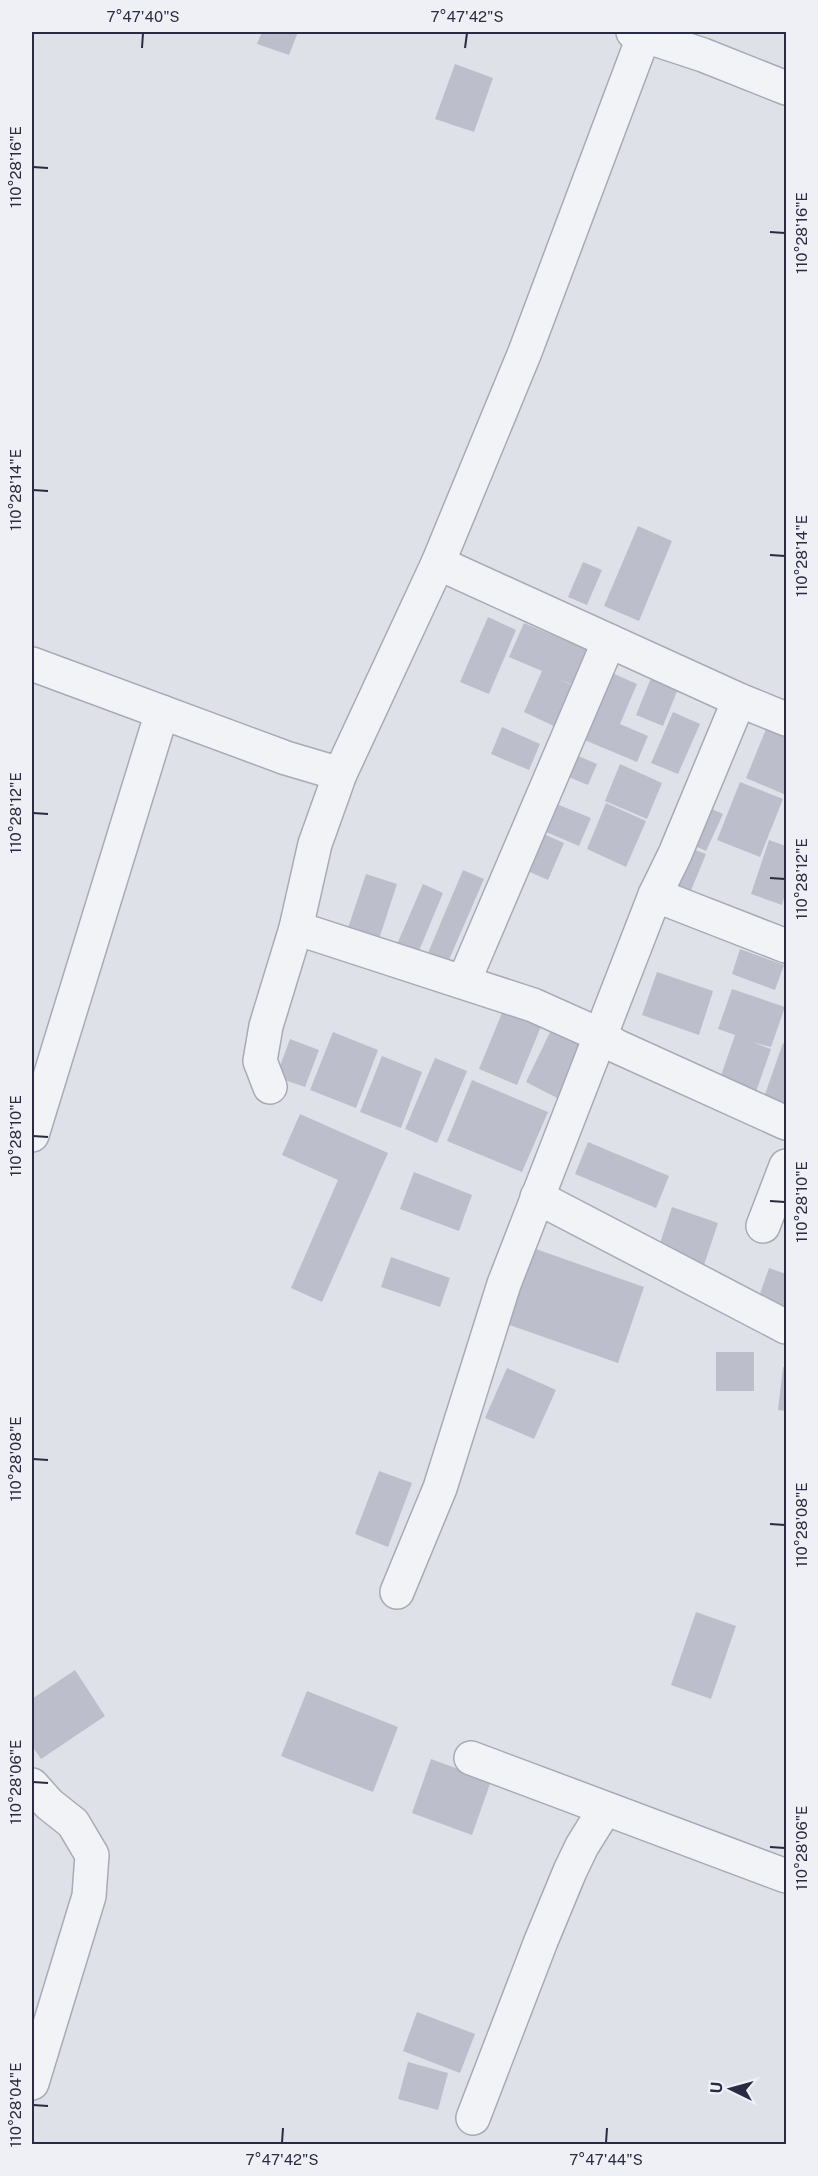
<svg xmlns="http://www.w3.org/2000/svg" width="818" height="2176" viewBox="0 0 818 2176" font-family="'Public Sans',sans-serif">
<style>
.building{fill:#bcbecc}
.lines{fill:none;stroke-linecap:round;stroke-linejoin:round}
.minor-casing{stroke:#a8aab7;stroke-width:36}
.minor{stroke:#f2f3f7;stroke-width:33}
.ticks{fill:none;stroke:#282b41;stroke-width:2}
.neatline{fill:none;stroke:#282b41;stroke-width:2}
.ticks-label{font-size:15px;text-anchor:middle;fill:#282b41}
</style>
<rect width="100%" height="100%" fill="#dfe1e9"/>
<g class="building">
<path d="M262,32H298L289,55L257,44Z"/>
<path d="M455,64L493,78L474,132L435,119Z"/>
<path d="M638,526L672,541L639,621L604,606Z"/>
<path d="M583,562L602,570L587,605L568,597Z"/>
<path d="M488,617L516,630L489,694L460,682Z"/>
<path d="M524,623L590,651L576,686L558,679L576,687L558,728L524,712L542,671L509,657Z"/>
<path d="M603,669L637,684L620,724L648,736L637,762L575,736Z"/>
<path d="M651,678L678,689L663,726L636,715Z"/>
<path d="M673,712L700,724L678,774L651,763Z"/>
<path d="M502,727L540,744L529,770L491,754Z"/>
<path d="M766,729L786,738V795L746,778Z"/>
<path d="M569,752L597,764L588,785L561,774Z"/>
<path d="M620,764L662,783L647,819L605,801Z"/>
<path d="M740,782L783,799L760,857L717,840Z"/>
<path d="M549,801L591,818L579,846L537,828Z"/>
<path d="M606,803L646,821L626,867L587,849Z"/>
<path d="M701,804L723,814L706,851L684,841Z"/>
<path d="M539,832L564,843L548,880L523,869Z"/>
<path d="M769,840L786,846V891L782,905L751,894Z"/>
<path d="M683,845L706,854L687,900L665,890Z"/>
<path d="M463,870L484,879L448,962L428,953Z"/>
<path d="M366,874L397,884L378,942L347,931Z"/>
<path d="M423,884L443,893L416,958L395,949Z"/>
<path d="M740,949L784,965L775,990L732,974Z"/>
<path d="M657,972L713,991L699,1035L642,1015Z"/>
<path d="M732,989L785,1007L771,1047L752,1042L771,1049L752,1103L716,1090L735,1035L718,1029Z"/>
<path d="M504,1008L542,1024L517,1085L479,1069Z"/>
<path d="M551,1030L583,1046L559,1099L526,1082Z"/>
<path d="M333,1032L378,1050L356,1108L310,1090Z"/>
<path d="M290,1039L319,1050L305,1087L276,1077Z"/>
<path d="M783,1043L786,1045V1108L763,1100Z"/>
<path d="M382,1056L422,1072L401,1128L360,1112Z"/>
<path d="M435,1058L467,1071L437,1143L405,1129Z"/>
<path d="M472,1080L548,1112L522,1172L447,1141Z"/>
<path d="M300,1114L388,1153L322,1302L291,1288L338,1180L282,1155Z"/>
<path d="M588,1142L669,1176L656,1208L575,1174Z"/>
<path d="M414,1172L472,1195L459,1231L400,1209Z"/>
<path d="M672,1207L718,1223L704,1265L658,1249Z"/>
<path d="M530,1247L644,1287L618,1363L504,1323Z"/>
<path d="M391,1257L450,1278L440,1307L381,1287Z"/>
<path d="M769,1268L786,1274V1316L756,1305Z"/>
<rect x="716" y="1352" width="38" height="39"/>
<path d="M783,1367L786,1368V1411L778,1410Z"/>
<path d="M507,1368L556,1390L534,1439L485,1418Z"/>
<path d="M379,1471L412,1483L388,1547L355,1534Z"/>
<path d="M696,1612L736,1626L711,1699L671,1685Z"/>
<path d="M75,1670L105,1716L41,1759L32,1746V1699Z"/>
<path d="M307,1691L398,1727L373,1792L281,1756Z"/>
<path d="M431,1759L491,1781L472,1835L412,1813Z"/>
<path d="M417,2012L475,2034L460,2073L403,2051Z"/>
<path d="M408,2062L448,2073L438,2110L398,2099Z"/>
</g>
<g class="lines">
<defs>
<g id="minor">
<path d="M633,32L703,55L786,88"/>
<path d="M438,563L739,700L786,719"/>
<path d="M32,664L286,758L340,774"/>
<path d="M655,895L786,946"/>
<path d="M296,928L533,1005L600,1035L616,1046L786,1123"/>
<path d="M464,981L609,641"/>
<path d="M270,1087L260,1061L266,1026L296,928L315,844L340,774L438,563L525,352L644,35"/>
<path d="M32,1135L162,712"/>
<path d="M537,1197L786,1327"/>
<path d="M763,1226L786,1166"/>
<path d="M397,1592L440,1488L504,1284L655,895L675,854L739,700"/>
<path d="M471,1758L786,1876"/>
<path d="M32,1785L49,1804L73,1823L92,1855L89,1896L32,2083"/>
<path d="M473,2118L541,1941L570,1871L582,1846L605,1809"/>
</g>
</defs>
<use href="#minor" class="minor-casing"/>
<use href="#minor" class="minor"/>
</g>
<path class="ticks" d="M142,48L143,33M465,48L467,33M33,167L48,168M770,232L785,233M33,490L48,491M770,555L785,556M33,813L48,814M770,878L785,879M33,1136L48,1137M770,1201L785,1202M33,1459L48,1460M770,1524L785,1525M33,1782L48,1783M770,1847L785,1848M33,2105L48,2106M282,2143L283,2128M606,2143L607,2128"/>
<rect width="818" height="2176" fill="none" stroke="#eff0f6" stroke-width="66"/>
<g transform="translate(731 2089) rotate(275)" stroke="#eff0f6" stroke-width="4.5" paint-order="stroke">
<path d="M0-4.5L10 22L0 15L-10 22Z" fill="#282b41"/>
<text y="-9" font-size="16" font-weight="bold" text-anchor="middle" fill="#282b41">U</text>
</g>
<rect x="33" y="33" width="752" height="2110" class="neatline"/>
<g class="ticks-label">
<text x="143" y="22">7°47'40"S</text>
<text x="467" y="22">7°47'42"S</text>
<text transform="translate(16 167) rotate(-90)" y="5">110°28'16"E</text>
<text transform="translate(802 233) rotate(-90)" y="5">110°28'16"E</text>
<text transform="translate(16 490) rotate(-90)" y="5">110°28'14"E</text>
<text transform="translate(802 556) rotate(-90)" y="5">110°28'14"E</text>
<text transform="translate(16 813) rotate(-90)" y="5">110°28'12"E</text>
<text transform="translate(802 879) rotate(-90)" y="5">110°28'12"E</text>
<text transform="translate(16 1136) rotate(-90)" y="5">110°28'10"E</text>
<text transform="translate(802 1202) rotate(-90)" y="5">110°28'10"E</text>
<text transform="translate(16 1459) rotate(-90)" y="5">110°28'08"E</text>
<text transform="translate(802 1525) rotate(-90)" y="5">110°28'08"E</text>
<text transform="translate(16 1782) rotate(-90)" y="5">110°28'06"E</text>
<text transform="translate(802 1848) rotate(-90)" y="5">110°28'06"E</text>
<text transform="translate(16 2105) rotate(-90)" y="5">110°28'04"E</text>
<text x="282" y="2165">7°47'42"S</text>
<text x="606" y="2165">7°47'44"S</text>
</g>
</svg>
